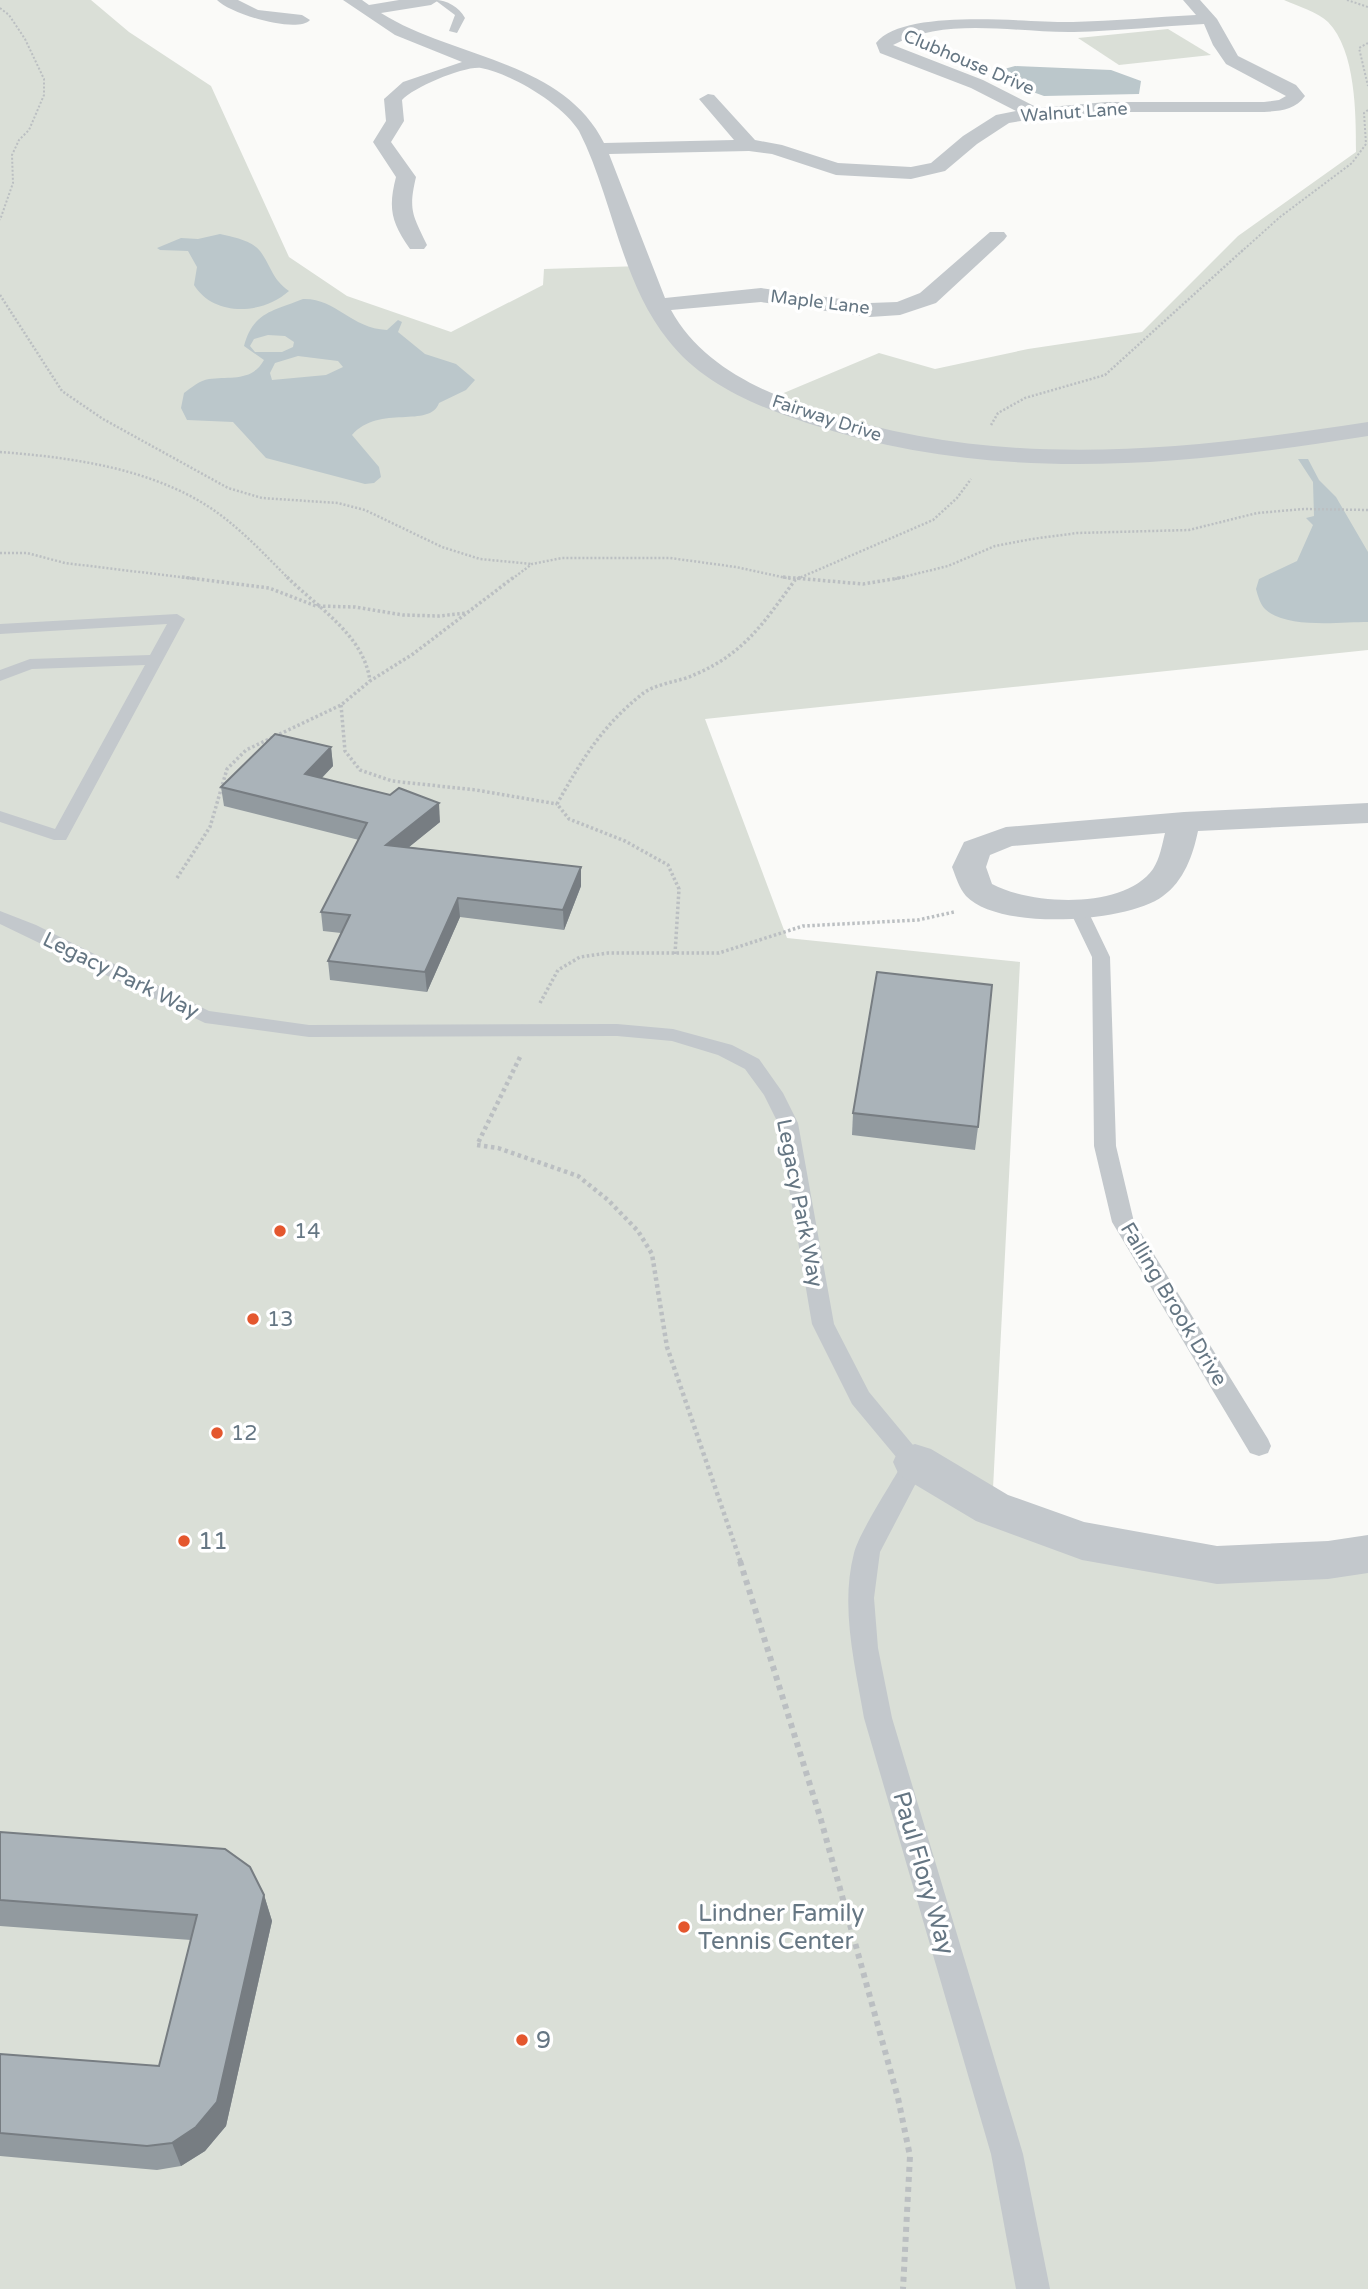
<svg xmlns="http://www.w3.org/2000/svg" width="1368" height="2289" viewBox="0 0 1368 2289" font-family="'Varela Round',sans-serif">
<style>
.green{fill:#dadfd7}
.water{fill:#bbc7cb;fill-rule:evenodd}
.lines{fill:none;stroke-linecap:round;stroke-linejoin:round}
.path-far4{stroke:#bbbfc2;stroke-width:2;stroke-dasharray:2 2;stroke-linecap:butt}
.path-far3{stroke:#bbbfc2;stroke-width:2.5;stroke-dasharray:2 2;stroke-linecap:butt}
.path-far2{stroke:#bbbfc2;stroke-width:3.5;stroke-dasharray:2.5 2.5;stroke-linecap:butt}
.path-far1{stroke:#bbbfc2;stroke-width:4.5;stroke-dasharray:3.5 3.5;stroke-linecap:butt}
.path{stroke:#bbbfc2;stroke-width:6;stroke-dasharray:5 5;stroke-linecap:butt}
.service{fill:#c3c8cc;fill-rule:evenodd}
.minor{fill:#c3c8cc;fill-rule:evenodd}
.wall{fill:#929a9f}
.shaded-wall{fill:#777d82}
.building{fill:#aab3b9;stroke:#777d82;stroke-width:2}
.poi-dot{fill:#e4572e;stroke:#fff;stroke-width:2.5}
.labels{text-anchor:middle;stroke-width:7;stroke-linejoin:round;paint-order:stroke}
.far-street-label{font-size:18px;fill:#657683;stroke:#fff}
.street-label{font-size:21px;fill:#657683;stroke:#fff}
.poi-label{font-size:21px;fill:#657683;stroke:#fff;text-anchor:start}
.near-poi-label{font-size:24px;fill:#657683;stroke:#fff;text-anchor:start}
.near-street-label{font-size:24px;fill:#657683;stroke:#fff}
</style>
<rect width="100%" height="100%" fill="#fafaf8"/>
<g class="green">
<path d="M0,0H91L129,32L211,86L289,257L347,296L451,332L543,285L544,269L642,266L676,336L767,400L879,353L935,369L1028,349L1142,332L1238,236L1356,152C1356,114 1356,51 1328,22C1318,12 1297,6 1284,0H1368V650L705,719L787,938L1020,962L992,1508L1082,1541L1368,1554V2289H0Z"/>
<path d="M1168,29L1211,55L1119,65L1078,38Z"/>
</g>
<g class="water">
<path d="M1015,66L1111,70L1141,81L1139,94L1044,96L1019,87L1015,77L997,71Z"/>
<path d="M220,234C233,237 251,240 260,251C272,267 271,278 289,291C262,315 214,317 194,285L197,267L188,251L160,250L157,248L181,238L198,239Z"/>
<path d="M303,299C336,298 350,328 387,330L398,320L402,322L398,332L425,354L456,364L475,380L466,390L439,403C430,429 379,404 352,435L379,467L381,477L374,483L365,484L266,458L233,422L187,420L181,408L184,393C191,388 200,380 209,379C230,376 252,382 264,360L244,346C253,312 273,311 303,299ZM268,335L285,336L294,342L293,347L282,352H255L250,346L254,339ZM298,356L338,361L343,367L326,375L272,380L270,373L275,363Z"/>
<path d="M1298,459H1308L1319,480L1336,497L1368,552V622C1340,622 1285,629 1265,609C1260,604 1258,596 1256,589L1259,579L1297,561L1313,525L1306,518L1314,516L1313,482Z"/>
</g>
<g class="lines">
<g class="path-far4">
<path d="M1347,0L1368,7"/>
<path d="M0,8L9,15L25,39L44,79V95L29,130L19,140L12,155L13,183L0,220"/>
<path d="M1368,43L1359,48L1368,86"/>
<path d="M1241,252L1280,217L1352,163L1366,144L1364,113L1368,110"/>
</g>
<g class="path-far3">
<path d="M0,295L62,391L103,419L228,488L262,498L338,503L365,510L442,547L480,559L532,564"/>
<path d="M991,425L998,413L1025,398L1105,375L1243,250"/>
<path d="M0,452C67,457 142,467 201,502C235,522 262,552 289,579"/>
<path d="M0,553H27L65,563L197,579"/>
<path d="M512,579L532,564L562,558H670L736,567L791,579"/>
<path d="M797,579L933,520L957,498L971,479"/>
<path d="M895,579L948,566L995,546L1032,539L1077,533L1189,530L1257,513L1304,509L1368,510"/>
</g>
<g class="path-far2">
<path d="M182,577L269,588L316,606L355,607L403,615L439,616L467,613"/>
<path d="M287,577C318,608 364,635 370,681"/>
<path d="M783,577L863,584L905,577"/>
<path d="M341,705L345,751L360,770L392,781L476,790L557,804"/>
<path d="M177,878L210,827L227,769L246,750L341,705L370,681L413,654L514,577"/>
<path d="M675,954L679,889L668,865L625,841L569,819L557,804C581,761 602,726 641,695C655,683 680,682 696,674C745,653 765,621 795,580L801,577"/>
<path d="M540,1003L558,970L580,957L608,953H719L803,926L918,920L954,912"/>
</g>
<path class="path-far1" d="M520,1057L477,1145L498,1148L578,1176L608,1200L638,1231L652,1254L667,1347L741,1563"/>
<path class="path" d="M740,1561L821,1820L898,2098L910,2156L903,2289"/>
<g class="service">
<path d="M435,0C447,0 459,7 465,18L457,33L449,31L455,15Z"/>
<path d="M177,614L185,619L66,840H54L0,822V811L55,829L145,665L32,669L0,681V670L30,659L150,655L167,624L0,634V624Z"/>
<path d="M1077,901L1086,907L1110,957L1116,1146L1134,1222L1268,1439L1271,1446L1268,1453L1259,1456L1250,1453L1112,1222L1094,1146L1092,957L1068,907Z"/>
<path d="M0,911L36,925L209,1011L309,1025L617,1024L673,1029L732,1045L759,1059L783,1093L798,1123L834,1324L869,1392L927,1462L880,1552L874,1598L878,1648L892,1718L1023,2154L1050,2289H1016L991,2154L864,1718C855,1665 840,1607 854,1553C860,1531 890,1486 902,1464L852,1404L812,1324L778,1123L764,1095L745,1069L718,1055L672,1041L617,1036L309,1037L205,1023L0,924Z"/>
</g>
<g class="minor">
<path d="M217,0H238L258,10L302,15L310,20C297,34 230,14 217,0Z"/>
<path d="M343,0H362L369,5L399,0H439L431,5L381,13C452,58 563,60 604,143L734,140L699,99L708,94L714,95L755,140L782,145L838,163L911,167L931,163L963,136L996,115L1016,111L971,88L880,53L876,43C905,7 1028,23 1073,22C1114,21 1155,17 1196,15L1183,0H1200L1217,19L1238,56L1296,85L1305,96C1295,110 1280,111 1264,112H1107L1027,120L1009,123L977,144L945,171L911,179L836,175L772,154L749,151L609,154L665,298L761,288L870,303L897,302L920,293L990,232H1004L1007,236L1004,240L936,303L900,315L870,317L761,302L671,310C700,364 761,392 817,410C1002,471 1179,451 1368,422V436C1177,466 994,485 807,423C756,406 702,384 668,340C620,280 613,198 579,131C562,104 512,74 481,68C464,66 414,87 402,100L404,121L391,142L416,177C408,211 413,215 427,245L424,249H410C391,222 388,208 396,177L373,142L386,121L384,99L403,82L462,62L395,35ZM1204,24L1213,45L1226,64L1286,96L1279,100L1264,102H1107L1038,108L983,80L893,45C946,16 1016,33 1074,32C1118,31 1161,26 1204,24Z"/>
<path d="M1368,803V823L1198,831C1193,855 1184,881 1163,896C1127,923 999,931 966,896C959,888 956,877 952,867L964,842L1006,827L1184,812ZM1165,833C1162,845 1160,858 1153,869C1124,910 1031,905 992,884L986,867L990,855L1012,846Z"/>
<path d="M915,1444L931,1449L1008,1495L1084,1522L1217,1546L1328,1541L1368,1535V1573L1328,1579L1217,1584L1082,1560L976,1521L899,1475L893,1462L899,1449Z"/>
</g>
</g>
<g class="wall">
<path d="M331,747L333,766L322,778L440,822L409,847L581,867V886L564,930L460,917L427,992L330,980L328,961L341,933L323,931L321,912L359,840L224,806L221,787Z"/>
<path d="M853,1113L978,1127L975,1150L852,1135Z"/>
<path d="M0,1832L264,1895L272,1921L226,2126L205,2151L181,2166L157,2170L0,2156V2054L159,2066L191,1940L0,1926Z"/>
</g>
<g class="shaded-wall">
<path d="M331,747L333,766L307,793L305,774Z"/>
<path d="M439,803L440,822L388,864L386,845Z"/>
<path d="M581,867V886L564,930L563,910Z"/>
<path d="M458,898L460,917L427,992L425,972Z"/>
<path d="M264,1895L272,1921L226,2126L205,2151L181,2166L172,2143Z"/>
</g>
<g class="building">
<path d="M275,734L331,747L305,774L390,795L399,788L439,803L386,845L581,867L563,910L458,898L425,972L328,961L350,915L321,912L367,823L221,787Z"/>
<path d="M877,972L992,985L978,1127L853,1113Z"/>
<path d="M0,1832L225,1849L250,1867L264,1895L217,2102L196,2127L172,2143L147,2146L0,2133V2054L159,2066L197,1915L0,1900Z"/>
</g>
<g class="poi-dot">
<circle cx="280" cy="1231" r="7"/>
<circle cx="253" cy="1319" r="7"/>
<circle cx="217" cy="1433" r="7"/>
<circle cx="184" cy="1541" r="7"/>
<circle cx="684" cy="1927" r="7"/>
<circle cx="522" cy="2040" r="7"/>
</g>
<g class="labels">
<g class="far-street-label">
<text transform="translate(969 62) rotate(23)" y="6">Clubhouse Drive</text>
<text transform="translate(1074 112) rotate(-4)" y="6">Walnut Lane</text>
<text transform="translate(820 302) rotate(7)" y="6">Maple Lane</text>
<text transform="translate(827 418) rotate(18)" y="6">Fairway Drive</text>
</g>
<g class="street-label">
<text transform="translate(121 975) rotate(26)" y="7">Legacy Park Way</text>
<text transform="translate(800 1203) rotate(79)" y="7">Legacy Park Way</text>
<text transform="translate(1174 1304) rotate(59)" y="7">Falling Brook Drive</text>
</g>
<g class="poi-label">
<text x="294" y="1238">14</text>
<text x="267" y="1326">13</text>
<text x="231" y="1440">12</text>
</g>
<g class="near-poi-label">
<text x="198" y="1549">11</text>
<text x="698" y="1921">Lindner Family<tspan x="698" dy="28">Tennis Center</tspan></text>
<text x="536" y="2048">9</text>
</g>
<g class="near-street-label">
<text transform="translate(924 1873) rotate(74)" y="8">Paul Flory Way</text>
</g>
</g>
</svg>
